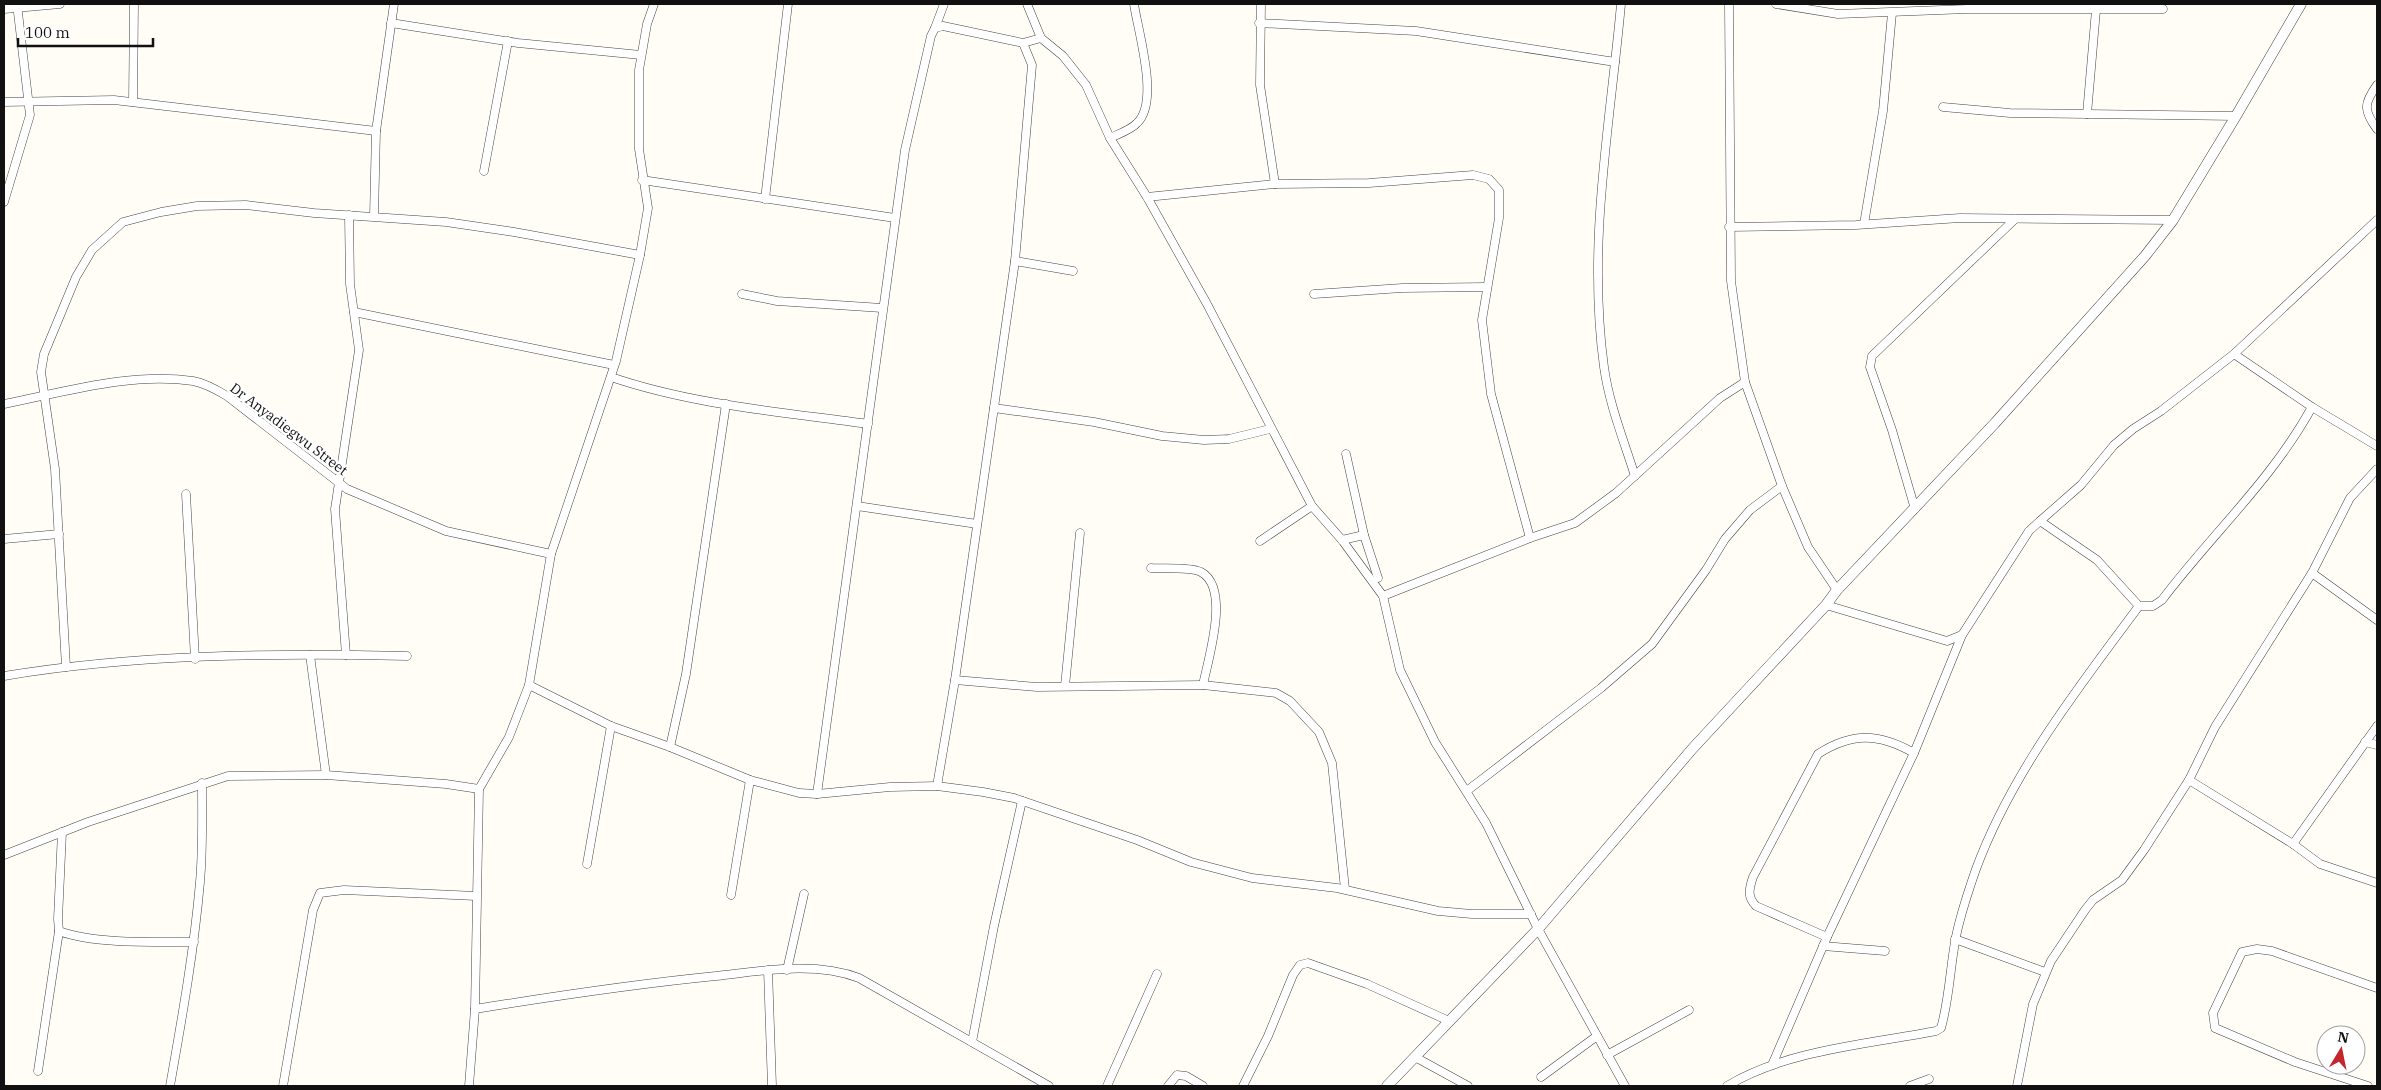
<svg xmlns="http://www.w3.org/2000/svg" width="2381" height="1090" viewBox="0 0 2381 1090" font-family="'IBM Plex Serif',serif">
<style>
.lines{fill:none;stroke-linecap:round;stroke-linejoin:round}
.minor-casing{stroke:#444;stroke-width:9}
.tertiary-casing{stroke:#444;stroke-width:11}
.minor{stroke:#fff;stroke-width:8}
.tertiary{stroke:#fff;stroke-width:10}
.labels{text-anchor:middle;stroke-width:5;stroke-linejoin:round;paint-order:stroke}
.street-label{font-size:14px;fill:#111;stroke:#fff}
</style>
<rect width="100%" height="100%" fill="#fffdf5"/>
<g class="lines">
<defs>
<g id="minor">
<path d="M1027,4L1041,38L1063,56L1086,85L1110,138L1147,197L1207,304L1312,506L1342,540L1383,596L1400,670L1435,742L1486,823L1538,929L1625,1086"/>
<path d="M1261,4L1260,85L1275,184"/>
<path d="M1621,4C1610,126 1587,243 1604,367C1609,404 1624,441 1635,476"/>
<path d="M1729,4L1731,281L1745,382L1782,486L1808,547L1837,590"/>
<path d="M1776,4L1838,14L1967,9H2163"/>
<path d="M4,9L60,4"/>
<path d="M391,23L518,43L641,55"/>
<path d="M1259,23L1416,31L1615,62"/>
<path d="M935,28L944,4"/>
<path d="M2377,85C2364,103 2363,110 2377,129"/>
<path d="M4,102L114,100L376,131"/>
<path d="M133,102L134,4"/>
<path d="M1943,107L2010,113L2236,116"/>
<path d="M2087,114L2096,10"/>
<path d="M1110,138C1118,134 1131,130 1137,123C1160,102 1138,32 1134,4"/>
<path d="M484,171L508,41"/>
<path d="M642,180L895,218"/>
<path d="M1147,197L1275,184L1369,183L1473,175L1489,179L1499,190V218L1482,320L1491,394L1530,538"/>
<path d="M765,199L788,4"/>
<path d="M4,202L30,115L17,4"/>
<path d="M374,216L376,131L394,4"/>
<path d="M1864,224L1883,111L1892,13"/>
<path d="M1729,227L1856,225L1960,218L2173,220"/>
<path d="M1015,261L1073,271"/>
<path d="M742,294L777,301L882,308"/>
<path d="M1314,294L1402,288L1486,287"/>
<path d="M354,312L614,365"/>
<path d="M2234,354L2312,407L2377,446"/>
<path d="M611,377C693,405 782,412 868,424"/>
<path d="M4,404C65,392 130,372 193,381C205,383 217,390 227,396L347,489L446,531L551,554"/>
<path d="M994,408L1094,422L1162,436L1204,440L1229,439L1270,429"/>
<path d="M1346,454L1364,535L1378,578"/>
<path d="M186,494L195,659"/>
<path d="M857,506L977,524"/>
<path d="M1915,509L1892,430L1870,367L1872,356L2015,219"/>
<path d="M2040,521L2081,485L2114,445L2133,429L2161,411L2234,354L2377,220"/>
<path d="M4,539L59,534"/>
<path d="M1342,540L1364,535"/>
<path d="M1260,541L1312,506"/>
<path d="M1151,568C1163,569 1192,567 1201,572C1231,588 1208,659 1203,685"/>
<path d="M2312,573L2377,620"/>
<path d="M1383,596L1530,538L1575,523L1616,493L1720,398L1745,382"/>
<path d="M1826,605L1947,641L1962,635L2029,531L2040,521L2097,560L2139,606H2153L2162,600C2211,535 2272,480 2312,407"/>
<path d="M310,655L326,775"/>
<path d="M346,655L335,509L359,350L350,284L349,215"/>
<path d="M66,667L55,469L41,372L44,354L76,277L92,250L123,222L161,212L197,206L246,205L314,213L446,222L514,232L640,255"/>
<path d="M4,676C135,654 275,653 407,656"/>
<path d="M955,680L1037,687L1203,685L1276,693L1290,701L1319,732L1332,763L1345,889"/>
<path d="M529,685L611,726L670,747L750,780L799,793L817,794L890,787L937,786L983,792L1014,798L1137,840L1191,862L1252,878L1337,888L1438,911L1472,914H1531"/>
<path d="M1065,686L1080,533"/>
<path d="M2365,742L2377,745"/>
<path d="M670,747L686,674L726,404"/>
<path d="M2189,780L2293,844L2320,864L2377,883"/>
<path d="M937,786L955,680L1015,261L1032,65L1023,43"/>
<path d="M1468,790L1601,688L1652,644L1706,570L1725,539L1750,510L1782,486"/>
<path d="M817,794L905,150L931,36L935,28L943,26L1023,43L1041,38"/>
<path d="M62,832L58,919L59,931C92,944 157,942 194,942"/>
<path d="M2293,844L2377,726"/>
<path d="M4,855L88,822L228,776L326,775L446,784L479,789"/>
<path d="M587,864L611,726"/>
<path d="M731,895L750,780"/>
<path d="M1827,937L1756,906C1747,897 1749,889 1753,877L1818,754C1852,732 1879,733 1914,753"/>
<path d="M1955,939L2045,972"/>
<path d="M1823,946L1885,951"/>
<path d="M768,970L772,1086"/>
<path d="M787,970L804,894"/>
<path d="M475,1009C555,996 635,984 716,976C762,971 815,961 859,978L1049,1086"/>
<path d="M972,1042L994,926L1022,801"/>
<path d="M1607,1055L1689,1010"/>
<path d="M1415,1057L1468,1086"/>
<path d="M1772,1065L1827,937L1914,753L1962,635"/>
<path d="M38,1071L59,931"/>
<path d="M1541,1077L1597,1036"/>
<path d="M170,1086C182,1018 194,951 200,882C203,849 202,816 202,783"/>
<path d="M283,1086L313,910L320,893L344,890L476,896"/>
<path d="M469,1086L475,1009L479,789L509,737L529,685L551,554L616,361L640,255L648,208L639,149V70L647,24L654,4"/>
<path d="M1107,1086L1157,974"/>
<path d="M1168,1086L1177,1075L1186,1076L1203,1086"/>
<path d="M1243,1086L1268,1036L1293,975L1300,965L1308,963L1367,984L1449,1021"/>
<path d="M1727,1086C1786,1050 1869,1044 1936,1031L1941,1028C1949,1000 1950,970 1955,942C1959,918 1968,892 1976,869C2012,772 2078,688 2139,606"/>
<path d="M1910,1086L1929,1079"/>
<path d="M2017,1086L2033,1004L2051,961L2085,910L2093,900L2122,880L2144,850L2189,780L2215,727L2312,573L2350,498L2377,469"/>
<path d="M2368,1086L2295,1062L2215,1028L2213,1013L2242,952L2257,949L2272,951L2377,988"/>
</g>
<path id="tertiary" d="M1387,1086L1538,929L1693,748L1826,605L1837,590L1995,423L2145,256L2173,220L2236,116L2301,4"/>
</defs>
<use href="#minor" class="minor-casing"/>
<use href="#tertiary" class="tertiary-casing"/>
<use href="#minor" class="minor"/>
<use href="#tertiary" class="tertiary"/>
</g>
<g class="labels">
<g class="street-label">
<text transform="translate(289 429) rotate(37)" y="5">Dr Anyadiegwu Street</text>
</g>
</g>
<rect width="2381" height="1090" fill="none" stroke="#111111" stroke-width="10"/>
<g transform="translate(2341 1050) rotate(10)"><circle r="24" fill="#ffffff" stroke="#a0a0a0"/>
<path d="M0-4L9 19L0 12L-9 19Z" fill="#c4262e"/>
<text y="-8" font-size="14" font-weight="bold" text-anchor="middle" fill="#111111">N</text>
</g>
<path d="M18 38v8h135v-8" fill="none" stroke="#111111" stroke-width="2.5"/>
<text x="25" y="38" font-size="15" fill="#111111" stroke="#ffffff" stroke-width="4" paint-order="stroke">100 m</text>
</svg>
